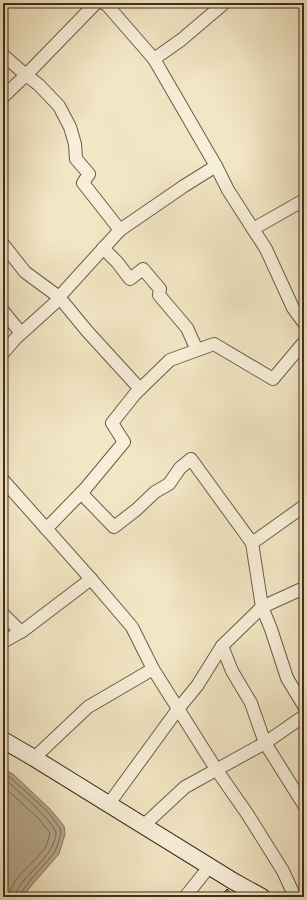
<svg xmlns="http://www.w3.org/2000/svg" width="307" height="900" viewBox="0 0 307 900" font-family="'IM FELL English',serif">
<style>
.water{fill:#b6a78b;stroke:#88765e}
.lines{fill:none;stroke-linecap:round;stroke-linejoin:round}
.shore{stroke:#7c6a53;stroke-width:1}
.building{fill:#9e8d73;stroke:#432d1b}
.street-casing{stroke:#6f5b45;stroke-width:14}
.secondary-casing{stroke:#432d1b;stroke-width:18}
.street{stroke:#f7efd9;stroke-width:12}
.secondary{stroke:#f7efd9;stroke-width:16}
</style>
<rect width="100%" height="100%" fill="#f2e6c4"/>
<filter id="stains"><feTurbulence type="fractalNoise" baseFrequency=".005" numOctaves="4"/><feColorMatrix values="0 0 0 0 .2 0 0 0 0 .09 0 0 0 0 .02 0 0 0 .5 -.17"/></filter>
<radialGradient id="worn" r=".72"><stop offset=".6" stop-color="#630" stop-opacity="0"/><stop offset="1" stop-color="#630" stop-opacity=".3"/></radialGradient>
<path class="water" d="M3,768L14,775L50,809L64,826L65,834L59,854L31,886L23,897H3Z"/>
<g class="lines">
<g class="shore">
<path d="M3,773L12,779L47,811L60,828L61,834L55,852L28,883L21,893L20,897"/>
<path d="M3,779L9,783C17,790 57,824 56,834C54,850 40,863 30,874C24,880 16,888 15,897"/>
<path d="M3,786L39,819L50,833C49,838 47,844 45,848C35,863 10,878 9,897"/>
</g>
</g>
<path class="building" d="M227,889L235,897H220Z"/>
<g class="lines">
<defs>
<g id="street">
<path d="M103,3L107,5L154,59L216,166"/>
<path d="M3,55L26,75L96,3"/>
<path d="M154,59L181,40L221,6L224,3"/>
<path d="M3,97L26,75L39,85L59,106L70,127L75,144L76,159L89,174L83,183L120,230"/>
<path d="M304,200L253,229L266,249L293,308L304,323"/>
<path d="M3,244L25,272L59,297L120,230L184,186L216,166L228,190L253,229"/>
<path d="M103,248L117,262L130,279L143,269L160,289L159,295L187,328L197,350"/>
<path d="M3,311L21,333"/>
<path d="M3,353L16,338L57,301L59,297L87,331L140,389"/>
<path d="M3,480L91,579L132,627L153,669L216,769L248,815L283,871L295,897"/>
<path d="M81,493L114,527L136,510L155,492L169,484L180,468L191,459L252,543"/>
<path d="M304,506L252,543L262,607L271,629L287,678L304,706"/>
<path d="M46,529L85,489L124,442L112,423L135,394L170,360L214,344L273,379L304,342"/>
<path d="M3,614L21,632"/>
<path d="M3,642L24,630L91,579"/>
<path d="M222,646L232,671L251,703L265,743L304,716"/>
<path d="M34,758L88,707L153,669"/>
<path d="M108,805L178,709L197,686L222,646L262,607L304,588"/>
<path d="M143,826L185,787L265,743L304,805"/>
<path d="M185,897L209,867"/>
</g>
<path id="secondary" d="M3,740L34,758L233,881L262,897"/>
</defs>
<use href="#street" class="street-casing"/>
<use href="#secondary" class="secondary-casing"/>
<use href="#street" class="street"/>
<use href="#secondary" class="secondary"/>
</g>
<rect width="307" height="900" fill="none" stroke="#f2e6c4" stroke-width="16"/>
<rect x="4" y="4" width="299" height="892" fill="none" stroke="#432d1b" stroke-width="2"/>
<rect x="8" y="8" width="291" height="884" fill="none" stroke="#432d1b"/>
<rect width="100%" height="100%" filter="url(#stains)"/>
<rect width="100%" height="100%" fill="url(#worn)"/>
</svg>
